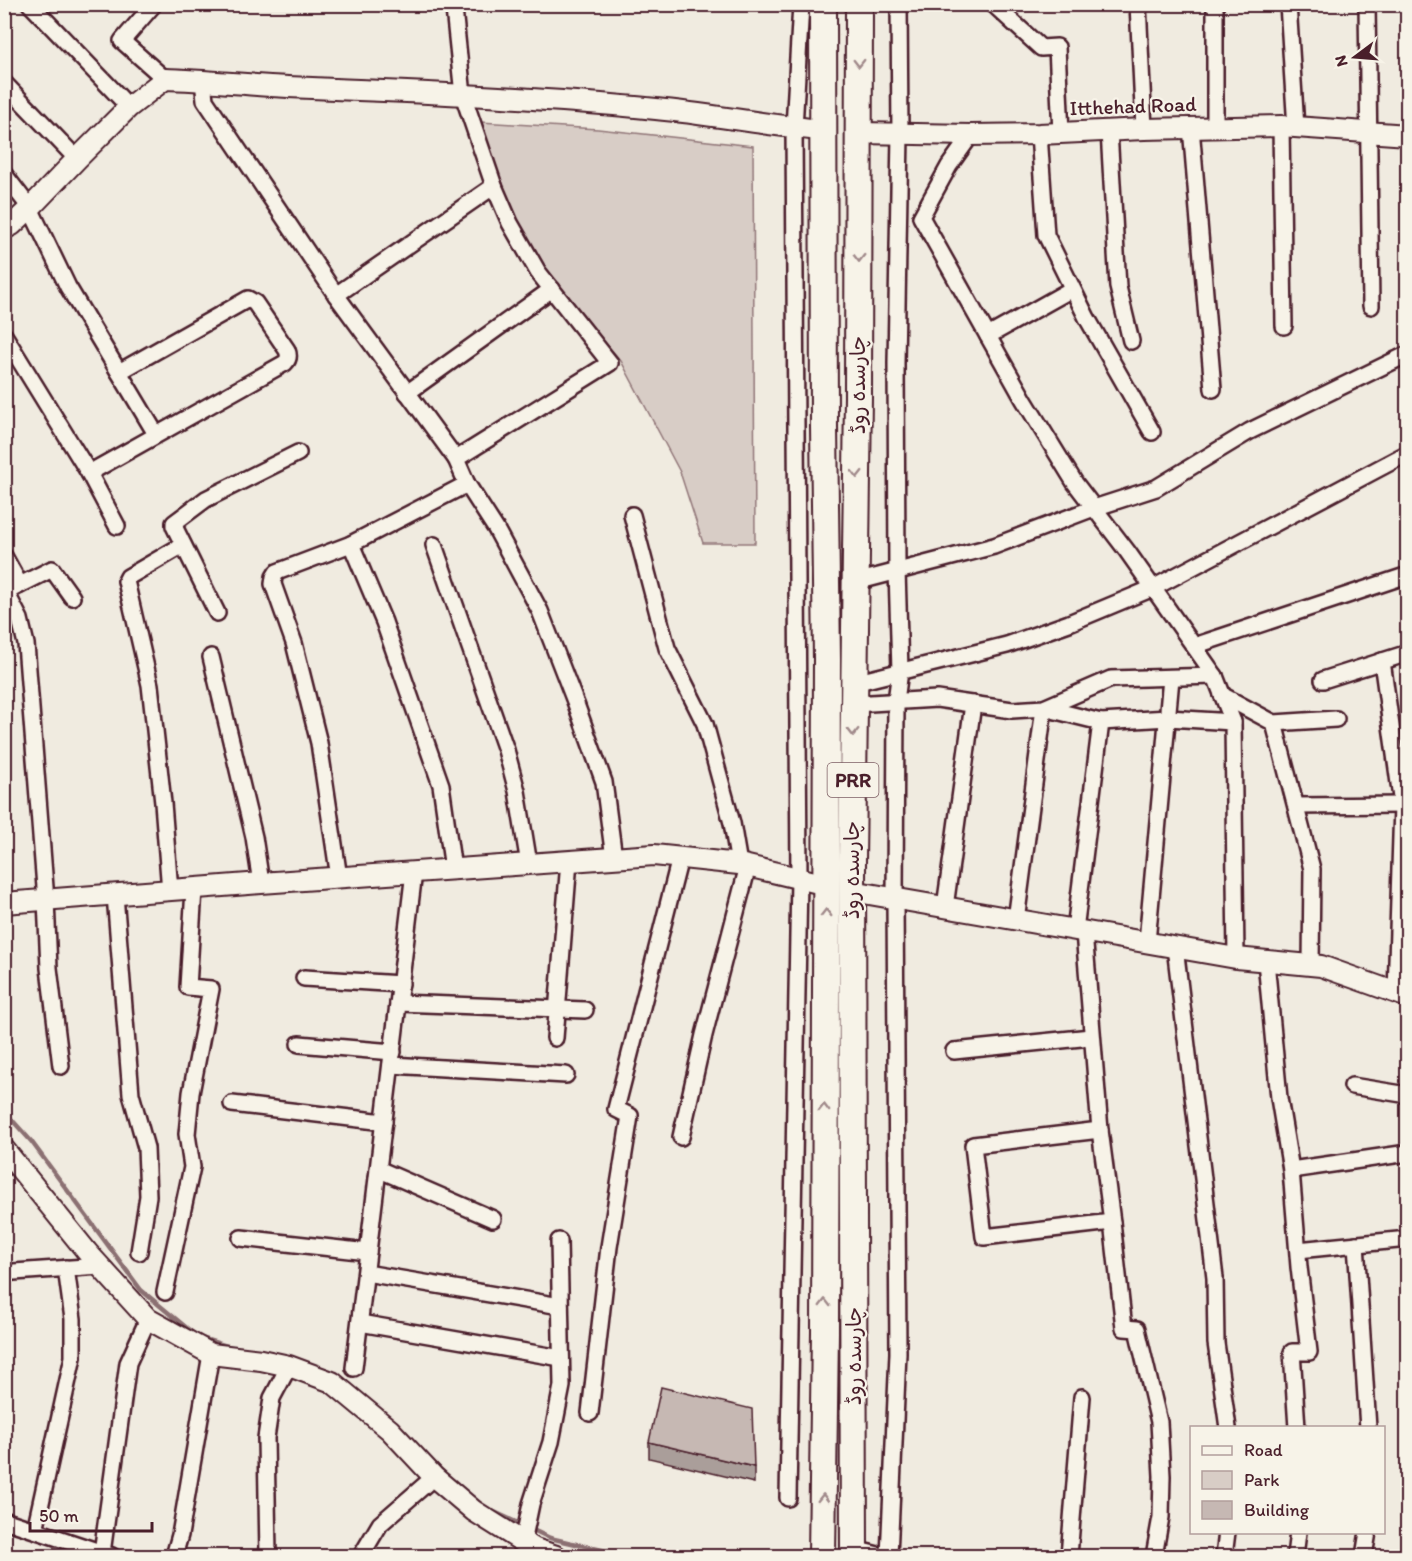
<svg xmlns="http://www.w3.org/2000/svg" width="1412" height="1561" viewBox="0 0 1412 1561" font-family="Itim,'Playpen Sans Arabic',sans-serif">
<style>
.green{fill:#d8cdc6;stroke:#917678;stroke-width:1.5}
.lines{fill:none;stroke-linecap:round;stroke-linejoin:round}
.stream{stroke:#8b6f72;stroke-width:4.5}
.minor-casing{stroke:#4a1f2b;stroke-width:20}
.tertiary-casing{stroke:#4a1f2b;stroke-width:24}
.trunk-casing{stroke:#4a1f2b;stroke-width:30}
.minor{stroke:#f7f3e8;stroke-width:15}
.tertiary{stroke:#f7f3e8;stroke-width:20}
.trunk{stroke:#f7f3e8;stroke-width:26}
.wall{fill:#aa9e9a;stroke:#4a1f2b;stroke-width:1.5}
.building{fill:#c6b8b3;stroke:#4a1f2b;stroke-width:1.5}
.oneway{stroke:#a0898a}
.labels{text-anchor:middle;stroke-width:4.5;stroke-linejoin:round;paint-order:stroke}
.shield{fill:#f7f3e8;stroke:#7e5f64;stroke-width:1.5}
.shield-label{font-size:20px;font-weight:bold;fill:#4a1f2b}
.street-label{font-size:21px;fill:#4a1f2b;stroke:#f7f3e8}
</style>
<rect width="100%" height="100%" fill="#f0ebe0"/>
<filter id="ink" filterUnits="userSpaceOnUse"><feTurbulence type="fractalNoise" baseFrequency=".0167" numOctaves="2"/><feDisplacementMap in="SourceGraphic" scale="12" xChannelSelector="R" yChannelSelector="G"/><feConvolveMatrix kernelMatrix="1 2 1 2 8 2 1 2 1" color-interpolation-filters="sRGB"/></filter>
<g filter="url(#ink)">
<path class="green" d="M463,121L598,129L753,146L755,543H703L680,472L621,361L540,267Z"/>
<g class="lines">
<g class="stream">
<path d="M4,1111L31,1141L141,1290L194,1334"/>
<path d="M201,1338L233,1348"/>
<path d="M409,1437L445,1474"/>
<path d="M490,1510L550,1538L628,1556"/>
</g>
<defs>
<g id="minor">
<path d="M30,4L129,107"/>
<path d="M154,4L122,41L165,79"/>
<path d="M993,4L1041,48L1057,47L1061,133"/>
<path d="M1138,4L1144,129"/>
<path d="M1288,4L1296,128"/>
<path d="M1367,4L1371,306"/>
<path d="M203,80L205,100L336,295L456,459"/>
<path d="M4,83L77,159"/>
<path d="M1281,126L1284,326"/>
<path d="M1191,127L1213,389"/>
<path d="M1215,128V4"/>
<path d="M1109,131L1118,287L1131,341"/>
<path d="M1039,134L1046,235L1087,318L1152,432"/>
<path d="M971,135L949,166L921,217L1024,400L1075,483L1127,551L1215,676L1233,722"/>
<path d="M4,174L30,208L68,287L156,434"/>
<path d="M336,295L494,186"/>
<path d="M4,335L89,473L117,526"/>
<path d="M988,336L1072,289"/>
<path d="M407,393L552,289"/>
<path d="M89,473L285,363C289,359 289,355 287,350L255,303L248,299L119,372"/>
<path d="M467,484L496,529L540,611L576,704L604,782L614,858"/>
<path d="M632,515L667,648L705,724L732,823L739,864"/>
<path d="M434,545L506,750L517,791L529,864"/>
<path d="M4,556L20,585"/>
<path d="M856,582L994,546L1094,508L1156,488L1250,431L1408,354"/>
<path d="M6,592L20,619L26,644L46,900L49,968L61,1066"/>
<path d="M4,593L52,569L72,597"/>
<path d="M217,613L174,526V523L206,499L298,453"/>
<path d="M1194,646L1408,575"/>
<path d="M211,657L254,837L261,883"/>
<path d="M1382,661L1402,805L1396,993"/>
<path d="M1323,680L1408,653"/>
<path d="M854,683L1007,645L1069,623L1153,588L1408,453"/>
<path d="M1222,695L1274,723L1312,869L1311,965"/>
<path d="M854,704L937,699L1012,710L1044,708L1111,679L1215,676"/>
<path d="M1101,722L1168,718L1233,722L1236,958"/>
<path d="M1274,723L1336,719"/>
<path d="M1296,806L1402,805"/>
<path d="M453,869L441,785L384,622L351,544L467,484L456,459L610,363L538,272L510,223L494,186L463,95L454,9L456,4"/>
<path d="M339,878L319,743L294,643L273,584L274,577L277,572L351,544"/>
<path d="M170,891L163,803L150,685L126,581L128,577L183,545"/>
<path d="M115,895L131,1094L146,1148L148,1196L139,1252"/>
<path d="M945,907L973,704"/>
<path d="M1016,920L1044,708L1101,722L1075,930"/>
<path d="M1084,932L1100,1130L1112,1222L1124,1328L1137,1329L1159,1422L1162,1476L1161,1517L1154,1556"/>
<path d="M1147,942L1171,678"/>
<path d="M1175,947L1215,1278L1216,1343L1228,1428"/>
<path d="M1266,961L1279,1098L1291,1170L1299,1267L1309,1352H1292L1297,1428"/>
<path d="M304,978L401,984"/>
<path d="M398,1003L585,1010"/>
<path d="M555,1038L569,861"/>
<path d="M299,1044L393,1052"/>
<path d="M954,1051L1091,1037"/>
<path d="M391,1065L566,1075"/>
<path d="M1352,1086L1408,1095"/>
<path d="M232,1104L384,1122"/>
<path d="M1100,1130L973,1145L984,1237L1112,1222"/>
<path d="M681,1137L704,1035L748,866"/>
<path d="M378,1169L493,1219"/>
<path d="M1291,1170L1408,1153"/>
<path d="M241,1238L368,1252"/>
<path d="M1356,1244L1368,1428"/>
<path d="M1298,1250L1408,1239"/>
<path d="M366,1273L560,1306"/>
<path d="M4,1274L14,1272L100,1266"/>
<path d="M165,1292L192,1167L187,1134L191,1093L211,989L188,987L194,889"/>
<path d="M360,1323L561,1358"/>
<path d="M354,1368L414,872"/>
<path d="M590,1413L609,1247L630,1116L616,1109L680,858"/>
<path d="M788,1498L799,878L794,128L801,4"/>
<path d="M4,1520L112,1556"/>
<path d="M35,1530L73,1357V1319L66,1268"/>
<path d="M523,1542L531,1504L551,1442L562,1386L559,1241"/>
<path d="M854,1549L882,1556"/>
<path d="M102,1553L128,1363L148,1319"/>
<path d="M174,1556L180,1535L211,1354"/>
<path d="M268,1556L266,1438L272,1398L289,1366"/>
<path d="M361,1556L380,1524L434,1477"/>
<path d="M889,1556L898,1353L895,899L896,701L900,671L897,571L896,363L900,134L899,4"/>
<path d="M1069,1556L1082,1397"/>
<path d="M1224,1556L1227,1532"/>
<path d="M1295,1556L1298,1532"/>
<path d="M1364,1556L1368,1532"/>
</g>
<g id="tertiary">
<path d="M860,133L971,135L1039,134L1144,129L1281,126L1408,135"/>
<path d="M4,229L12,225L30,208L77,159L129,107L165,79C206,80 247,85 288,87C411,92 534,97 656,109C712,114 767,126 824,130"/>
<path d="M852,891L1236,958L1321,966L1408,997"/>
<path d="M4,903L261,883L654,855L739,864L827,885"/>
<path d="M4,1149L88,1253L148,1319L211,1354L261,1360L289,1366L332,1382L390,1430L434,1477L474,1511L523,1542L535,1549L556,1556"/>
</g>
<g id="trunk">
<path d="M822,1556L825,1332L827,659L824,427L823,4"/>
<path d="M854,1556L852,862L858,397L859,4"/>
</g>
</defs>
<use href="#minor" class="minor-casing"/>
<use href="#tertiary" class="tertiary-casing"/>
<use href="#trunk" class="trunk-casing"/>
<use href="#minor" class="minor"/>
<use href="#tertiary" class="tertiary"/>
<use href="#trunk" class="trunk"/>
</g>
<path class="wall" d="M649,1442L754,1467V1483L649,1458Z"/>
<path class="building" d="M661,1387L752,1409L754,1467L649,1442Z"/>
<defs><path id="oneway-chevron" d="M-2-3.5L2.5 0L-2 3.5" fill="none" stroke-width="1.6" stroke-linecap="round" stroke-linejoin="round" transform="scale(1.5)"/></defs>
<g class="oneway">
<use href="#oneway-chevron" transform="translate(859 63) rotate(90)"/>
<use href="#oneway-chevron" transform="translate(859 258) rotate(90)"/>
<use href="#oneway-chevron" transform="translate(857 474) rotate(91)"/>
<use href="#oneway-chevron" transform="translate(853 732) rotate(91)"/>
<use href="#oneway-chevron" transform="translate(826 913) rotate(-90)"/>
<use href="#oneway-chevron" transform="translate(824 1108) rotate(-89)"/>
<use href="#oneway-chevron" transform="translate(825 1303) rotate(-90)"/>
<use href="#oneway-chevron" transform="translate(823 1498) rotate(-89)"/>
</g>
</g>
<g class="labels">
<rect class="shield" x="827.5" y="763" width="51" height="34" rx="4.5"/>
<g class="shield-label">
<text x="853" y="787">PRR</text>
</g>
<g class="street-label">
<text transform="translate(1133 106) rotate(-2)" y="7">Itthehad Road</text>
<text transform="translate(858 385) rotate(-90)" y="7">چارسدہ روڈ</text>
<text transform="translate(852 870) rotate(-90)" y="7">چارسدہ روڈ</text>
<text transform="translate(854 1356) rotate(-90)" y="7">چارسدہ روڈ</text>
</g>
</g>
<rect width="1412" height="1561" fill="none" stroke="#f7f3e8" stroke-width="24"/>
<rect x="12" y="12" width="1388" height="1537" fill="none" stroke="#4a1f2b" stroke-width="2" filter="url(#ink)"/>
<rect x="1190" y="1426" width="195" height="108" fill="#f7f3e8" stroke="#b29e9c" stroke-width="1.5"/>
<rect x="1202" y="1446" width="30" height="9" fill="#f7f3e8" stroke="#b29e9c" stroke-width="1.5"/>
<text x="1244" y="1456" font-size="18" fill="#4a1f2b">Road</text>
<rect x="1202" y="1471" width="30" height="18" fill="#d8cdc6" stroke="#b29e9c" stroke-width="1.5"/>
<text x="1244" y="1486" font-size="18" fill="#4a1f2b">Park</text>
<rect x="1202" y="1501" width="30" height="18" fill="#c6b8b3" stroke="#b29e9c" stroke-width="1.5"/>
<text x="1244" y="1516" font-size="18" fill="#4a1f2b">Building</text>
<g transform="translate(1355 57) rotate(254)" stroke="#f7f3e8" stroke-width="4.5" paint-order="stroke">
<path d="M0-4.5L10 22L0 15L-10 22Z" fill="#4a1f2b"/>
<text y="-9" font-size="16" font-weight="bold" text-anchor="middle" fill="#4a1f2b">N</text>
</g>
<path d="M30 1522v9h122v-9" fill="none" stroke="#4a1f2b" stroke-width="3"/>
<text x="39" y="1522" font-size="18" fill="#4a1f2b" stroke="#f7f3e8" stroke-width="4.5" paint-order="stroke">50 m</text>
</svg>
